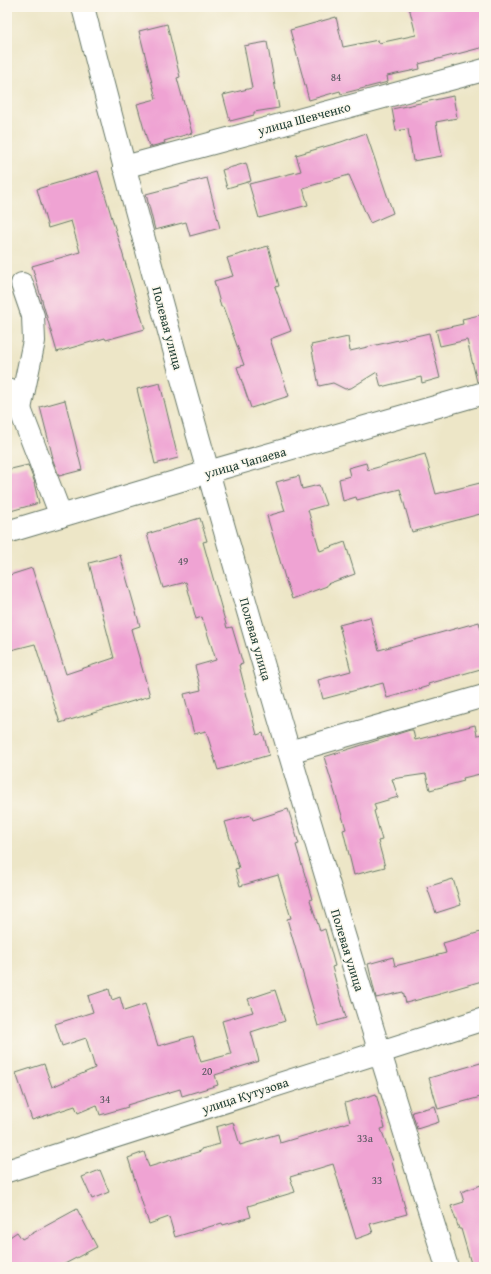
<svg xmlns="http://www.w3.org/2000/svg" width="491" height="1274" viewBox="0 0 491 1274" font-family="'Gentium Book Plus',serif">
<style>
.building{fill:#efa3d3}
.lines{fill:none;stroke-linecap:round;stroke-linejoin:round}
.minor-casing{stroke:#677867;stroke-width:24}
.minor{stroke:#fff;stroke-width:22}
.labels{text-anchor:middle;stroke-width:3;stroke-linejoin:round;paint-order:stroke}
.number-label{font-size:11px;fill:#53565c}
.street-label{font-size:13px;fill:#1f3d34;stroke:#fbf7ec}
</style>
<rect width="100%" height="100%" fill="#fbf7ec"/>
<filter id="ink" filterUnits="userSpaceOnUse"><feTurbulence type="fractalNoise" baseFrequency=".025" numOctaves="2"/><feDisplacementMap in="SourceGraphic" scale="8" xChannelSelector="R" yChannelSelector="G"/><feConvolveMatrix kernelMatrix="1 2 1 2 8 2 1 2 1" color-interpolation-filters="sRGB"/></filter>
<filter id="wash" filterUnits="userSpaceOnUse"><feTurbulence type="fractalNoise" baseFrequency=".012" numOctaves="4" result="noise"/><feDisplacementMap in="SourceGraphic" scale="16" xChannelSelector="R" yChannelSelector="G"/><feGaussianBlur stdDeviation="0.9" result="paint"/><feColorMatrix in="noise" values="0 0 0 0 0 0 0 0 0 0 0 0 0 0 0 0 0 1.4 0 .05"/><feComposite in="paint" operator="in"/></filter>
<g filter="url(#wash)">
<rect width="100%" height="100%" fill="#ede6c7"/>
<g id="blocks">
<g class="building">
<path d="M409,7H484V47L419,64L420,69L387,76L388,82L341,94L340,91L309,100L290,30L336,17L343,47L378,40L379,43L416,35Z"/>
<path d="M167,24L180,77L177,78L192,133L164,141L165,143L149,147L137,104L156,99L139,31Z"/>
<path d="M267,42L279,108L254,112V115L230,121L223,95L252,88L244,46Z"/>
<path d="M453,96L457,118L436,122L442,156L413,161L408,129L396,131L392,109Z"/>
<path d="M366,133L393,213L370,223L349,175L303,188L308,205L259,218L249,184L301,171L296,155L341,142Z"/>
<path d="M246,163L251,181L227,188L222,170Z"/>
<path d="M98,171L145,329L106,340L105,338L57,352L32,266L80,252L71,221L48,228L37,189Z"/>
<path d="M207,178L220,228L190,236L186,222L155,230L146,194Z"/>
<path d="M268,246L279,286L275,287L291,331L270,339L289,396L251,408L237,367L244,365L223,307H221L214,281L233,276L227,258Z"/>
<path d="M484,314V381L477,382L467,340L440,346L436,330L463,324L462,319Z"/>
<path d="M429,333L440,378L422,383L421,377L381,387L377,372L351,388L345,389L333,383L319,386L311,345L348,337L350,351Z"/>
<path d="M160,383L178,458L155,464L137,389Z"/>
<path d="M65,400L82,470L59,476L52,458H53L40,407Z"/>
<path d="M425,454L436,494L484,482V513L412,532L400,489L357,500L356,497L343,501L339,479L350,476L348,468L366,463L368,470Z"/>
<path d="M28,465L35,483H34L39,503L7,512V470Z"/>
<path d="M299,476L302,489L319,485L326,505L308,510L320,551L345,542L355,574L327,584V586L292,599L285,578L267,516L285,511L276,482Z"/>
<path d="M200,518L207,541L203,542L227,628L232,627L243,664L239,665L257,735L263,733L269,755L218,770L206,731L194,734L184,694L201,690L195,666L216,660L202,617L196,619L186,582L163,588L147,534Z"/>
<path d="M120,555L140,626L131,629L150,696L60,723L35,644L7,651V576L32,568L66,674L114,658L89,563Z"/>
<path d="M370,617L379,650L479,622L484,639V668L428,684L429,686L387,698L383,683L323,699L318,680L351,671L339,625Z"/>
<path d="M475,725L477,735L484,734V773L463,778L464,781L430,790L426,774L392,779L398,797L374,804L376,810L374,811L382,840L378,841L385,867L354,875L343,830L346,829L324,757L410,730H413L415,740Z"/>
<path d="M288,809L299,844L296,845L312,899L310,900L320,931L325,929L335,966L332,967L346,1018L318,1026L287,919L291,918L278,875L240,886L235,869L239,868L225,822L251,815L253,820Z"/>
<path d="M453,879L461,905L436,913L427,887Z"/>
<path d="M484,931V973L480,974L482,981L440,993V994L406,1003L403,992L376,998L368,964L393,957L395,966L446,953L443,943Z"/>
<path d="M109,989L112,1000L120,997L124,1011L145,1004L158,1046L193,1036L201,1062L231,1054L222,1021L253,1012L248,999L275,990L285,1021L251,1032L259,1061L215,1075L218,1085L182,1096L180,1089L127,1105L128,1107L100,1115L97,1105L78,1113L75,1106L32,1120L16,1073L44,1064L52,1087L95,1068L86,1038L62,1046L55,1024L93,1012L88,996Z"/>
<path d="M484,1062V1096L438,1109L429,1078Z"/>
<path d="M376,1094L385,1128L381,1129L393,1161L392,1162L407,1214L370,1224L373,1233L356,1239L333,1164L290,1177L295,1192L248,1206L251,1217L223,1225L222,1223L175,1237L169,1217L149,1224L128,1158L144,1152L149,1167L201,1151V1149L220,1144L216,1127L233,1122L240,1145L278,1134L280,1143L350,1122L345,1103Z"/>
<path d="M435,1106L439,1122L417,1129L412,1112Z"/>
<path d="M100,1170L109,1192L92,1199L82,1177Z"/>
<path d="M484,1184V1267H472L461,1229H459L451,1206L464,1202L461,1192Z"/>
<path d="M77,1209L97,1247L59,1267H12L7,1259V1239L17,1232L22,1239Z"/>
</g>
</g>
</g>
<g filter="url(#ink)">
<use href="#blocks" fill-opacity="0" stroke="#677867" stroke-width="1"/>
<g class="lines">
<defs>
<g id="minor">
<path d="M83,7C191,431 315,850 447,1267"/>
<path d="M124,167L484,70"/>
<path d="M7,389L20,409L61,516"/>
<path d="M20,409L34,341L33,316L22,284"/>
<path d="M7,532L208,472L484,393"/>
<path d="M289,752L484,696"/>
<path d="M7,1171L484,1019"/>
</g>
</defs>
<use href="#minor" class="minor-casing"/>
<use href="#minor" class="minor"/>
</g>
</g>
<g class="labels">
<g class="number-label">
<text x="336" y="81">84</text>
<text x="183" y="565">49</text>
<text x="207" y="1075">20</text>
<text x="105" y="1103">34</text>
<text x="365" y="1142">33а</text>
<text x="377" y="1184">33</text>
</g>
<g class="street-label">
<text transform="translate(304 118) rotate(-15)" y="5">улица Шевченко</text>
<text transform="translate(168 328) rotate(75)" y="5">Полевая улица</text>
<text transform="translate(245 462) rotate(-16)" y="5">улица Чапаева</text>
<text transform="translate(256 639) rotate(74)" y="5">Полевая улица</text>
<text transform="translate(348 950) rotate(73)" y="5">Полевая улица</text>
<text transform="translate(245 1095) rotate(-18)" y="5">улица Кутузова</text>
</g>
</g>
<rect width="491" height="1274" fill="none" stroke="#fbf7ec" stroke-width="24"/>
</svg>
